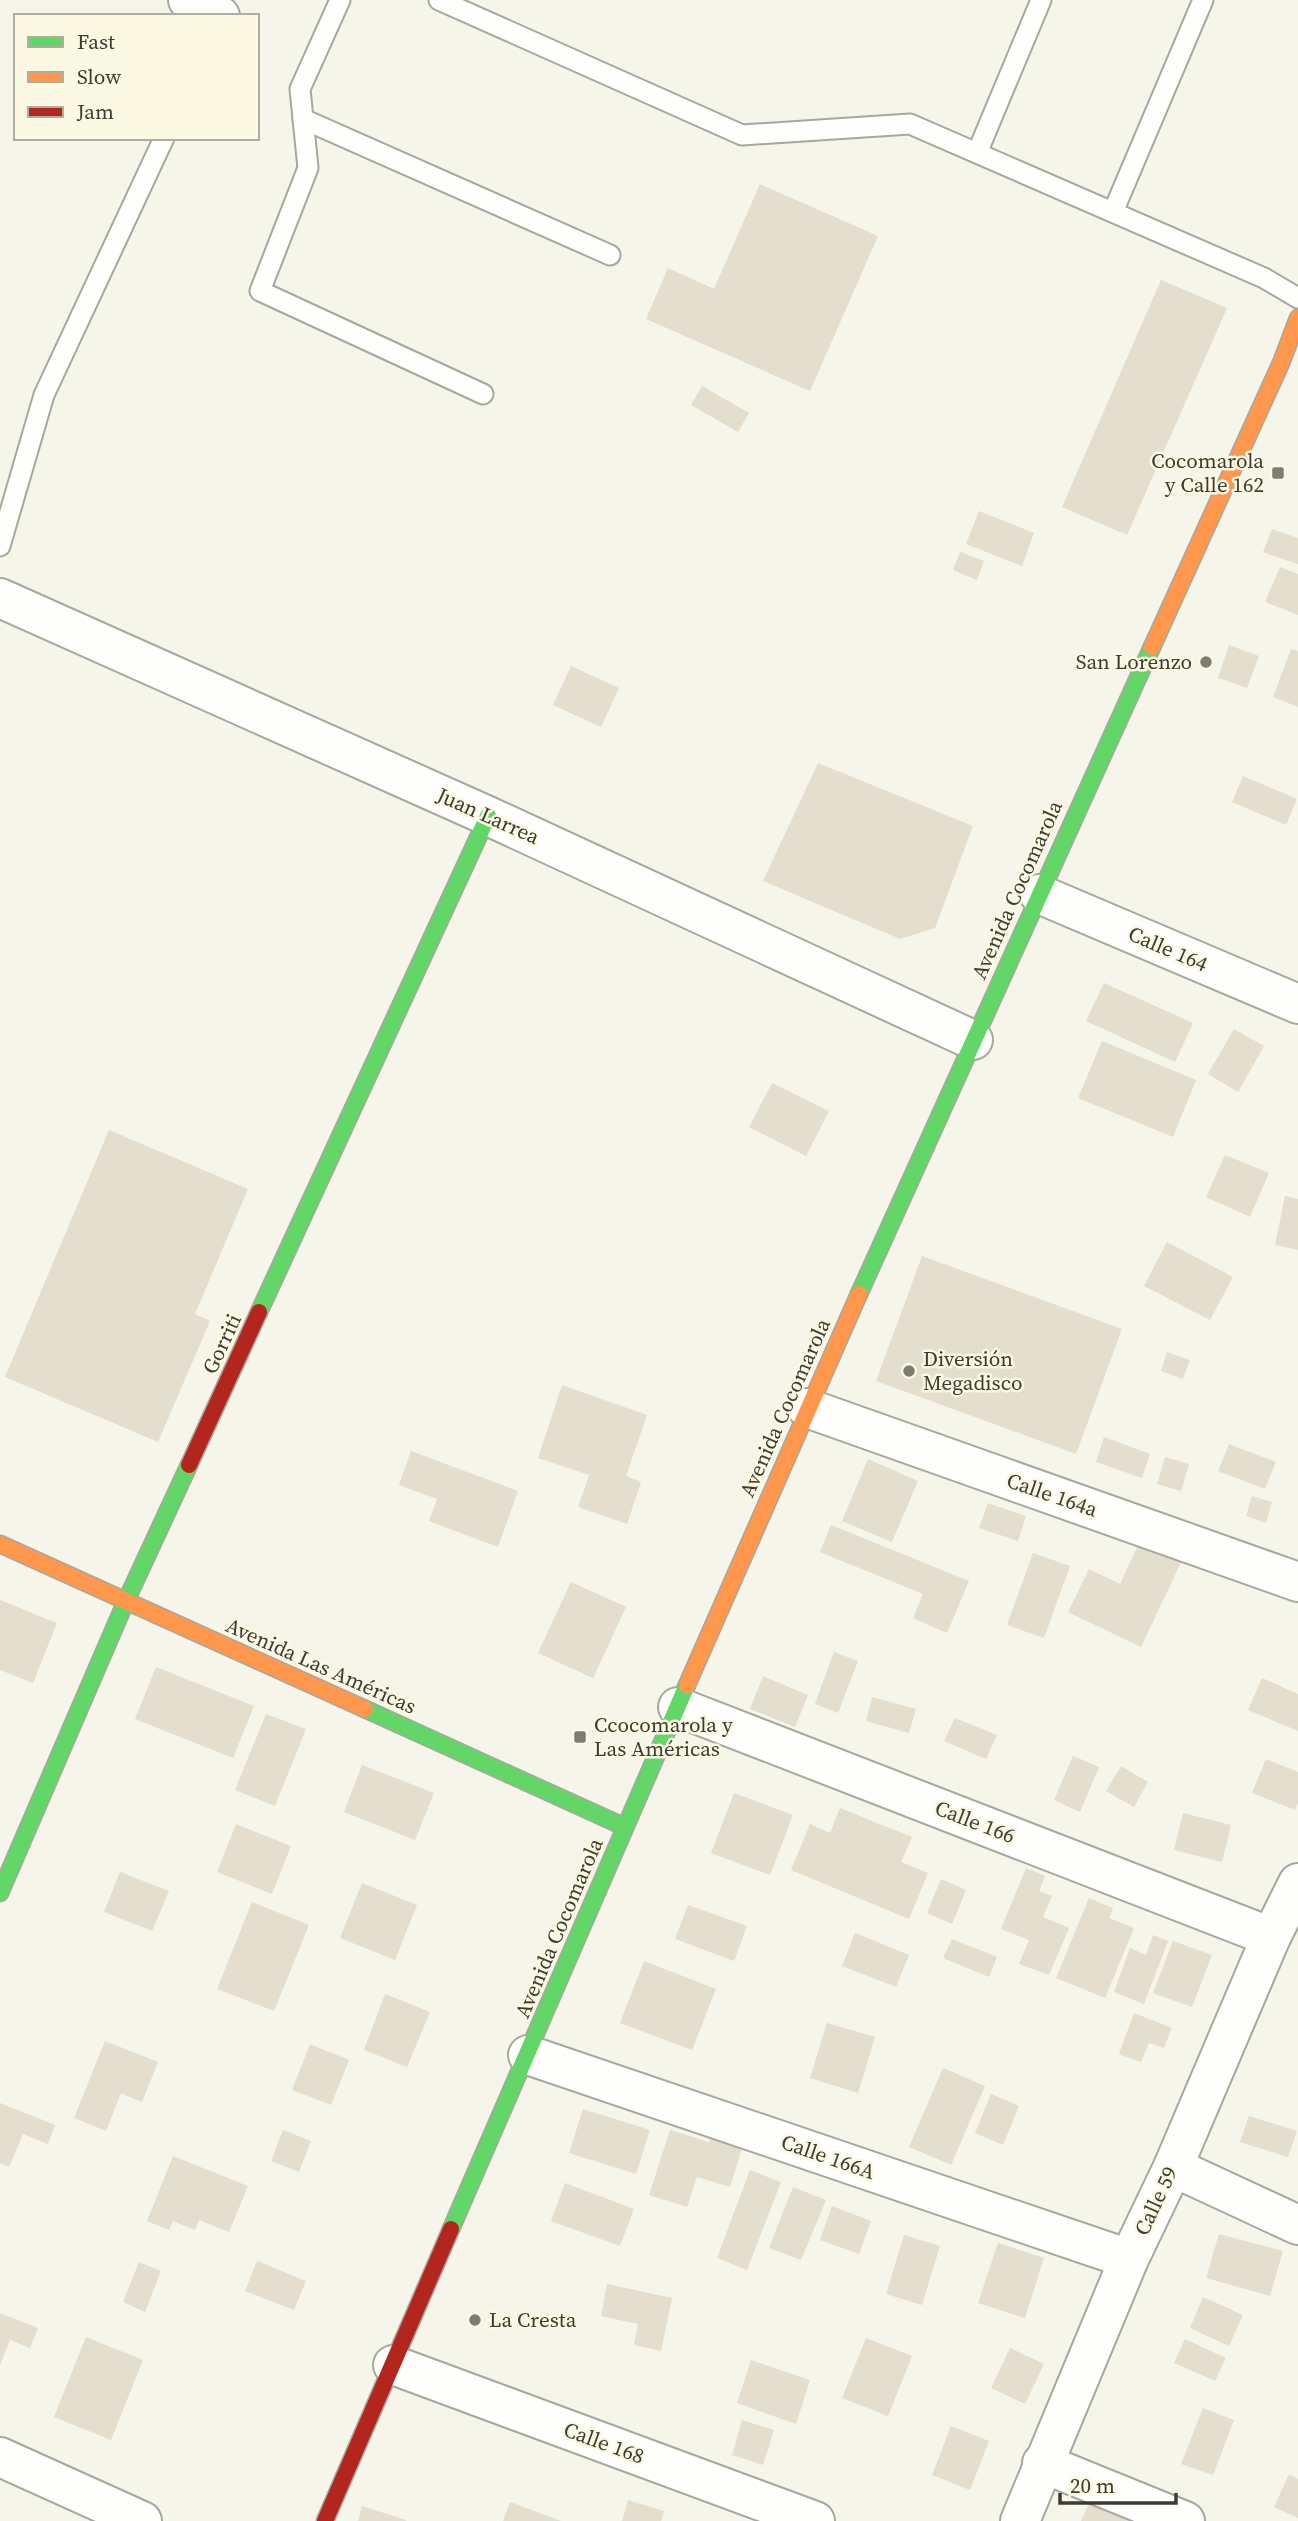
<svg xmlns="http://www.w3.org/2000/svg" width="1298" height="2521" viewBox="0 0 1298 2521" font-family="'Source Serif 4',serif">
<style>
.building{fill:#e3dece}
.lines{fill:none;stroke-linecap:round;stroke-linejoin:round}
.lane-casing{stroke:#a7a79e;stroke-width:23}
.street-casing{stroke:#a7a79e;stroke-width:42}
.fast-casing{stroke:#a7a79e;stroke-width:19}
.slow-casing{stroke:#a7a79e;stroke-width:19}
.jam-casing{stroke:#a7a79e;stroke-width:19}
.lane{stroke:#fefefc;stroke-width:19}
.street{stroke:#fefefc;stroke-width:38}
.fast{stroke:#63d668;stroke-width:16}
.slow{stroke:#ff974d;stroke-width:16}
.jam{stroke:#b3261e;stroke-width:16}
.poi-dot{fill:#7d7d73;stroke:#fbf9e3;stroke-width:2.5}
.labels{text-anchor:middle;stroke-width:5;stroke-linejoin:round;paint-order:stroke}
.poi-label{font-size:21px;fill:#3d3c33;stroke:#fbf9e3;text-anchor:start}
.street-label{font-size:21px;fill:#3d3c33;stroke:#fbf9e3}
</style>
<rect width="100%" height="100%" fill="#f5f5e9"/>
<g class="building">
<path d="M760,184L878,236L810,391L646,319L668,268L714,289Z"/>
<path d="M1161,280L1227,308L1127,535L1062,507Z"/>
<path d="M702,386L749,413L738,432L691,405Z"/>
<path d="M979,511L1034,533L1022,566L966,544Z"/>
<path d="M1272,529L1298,538V564L1263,552Z"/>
<path d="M960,552L984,561L977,580L953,570Z"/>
<path d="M1280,567L1298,574V615L1265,602Z"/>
<path d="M1229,645L1259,656L1247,688L1218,678Z"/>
<path d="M1291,649L1298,651V707L1273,697Z"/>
<path d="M571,666L619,688L601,727L553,705Z"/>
<path d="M818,763L973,826L935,928L900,939L763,881Z"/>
<path d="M1243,776L1297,799L1286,825L1232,802Z"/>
<path d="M1104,983L1193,1023L1175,1062L1086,1021Z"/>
<path d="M1234,1029L1264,1046L1238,1092L1208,1074Z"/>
<path d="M1102,1041L1196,1080L1173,1137L1078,1098Z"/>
<path d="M772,1083L829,1111L806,1156L749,1127Z"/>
<path d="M109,1130L248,1189L195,1314L210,1321L158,1442L5,1377Z"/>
<path d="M1225,1155L1269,1173L1250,1217L1206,1197Z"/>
<path d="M1285,1196L1298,1199V1250L1275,1245Z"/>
<path d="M1167,1242L1233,1277L1210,1320L1144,1286Z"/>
<path d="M922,1256L1122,1329L1076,1454L876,1381Z"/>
<path d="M1167,1352L1190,1360L1183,1379L1161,1371Z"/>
<path d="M562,1385L647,1415L626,1476L641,1482L627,1524L578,1507L589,1475L538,1458Z"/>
<path d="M1104,1437L1150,1454L1142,1478L1096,1462Z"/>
<path d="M1229,1444L1276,1462L1265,1489L1218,1471Z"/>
<path d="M411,1451L518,1491L498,1547L429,1521L437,1499L399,1485Z"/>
<path d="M1165,1457L1189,1464L1181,1491L1157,1484Z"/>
<path d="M868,1459L918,1481L892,1542L842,1521Z"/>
<path d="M1252,1496L1272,1502L1266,1523L1246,1516Z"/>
<path d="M988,1503L1026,1516L1018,1541L979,1528Z"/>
<path d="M831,1525L969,1581L947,1633L913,1618L923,1594L820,1552Z"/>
<path d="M1140,1541L1182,1560L1141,1647L1068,1612L1089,1569L1120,1584Z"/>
<path d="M1033,1553L1070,1566L1044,1638L1007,1625Z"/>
<path d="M571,1582L626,1607L593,1678L538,1653Z"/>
<path d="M0,1600L57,1623L33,1683L0,1670Z"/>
<path d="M834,1652L858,1661L838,1713L815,1704Z"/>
<path d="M156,1667L254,1706L233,1758L135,1719Z"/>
<path d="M763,1676L808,1695L795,1727L750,1709Z"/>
<path d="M1262,1678L1298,1694V1731L1248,1710Z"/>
<path d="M872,1697L916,1709L909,1733L866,1721Z"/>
<path d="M266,1714L306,1729L275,1806L235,1790Z"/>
<path d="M955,1718L997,1735L986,1759L944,1741Z"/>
<path d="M1073,1756L1099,1767L1080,1812L1054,1800Z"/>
<path d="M1266,1759L1298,1772V1802L1295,1810L1252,1793Z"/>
<path d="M362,1765L434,1793L415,1840L344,1812Z"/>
<path d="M1121,1766L1148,1782L1134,1807L1106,1791Z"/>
<path d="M734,1793L793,1815L770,1875L711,1853Z"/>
<path d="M840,1808L912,1837L901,1862L928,1873L909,1919L791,1870L810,1824L830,1833Z"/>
<path d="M1183,1813L1231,1825L1222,1862L1174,1850Z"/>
<path d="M236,1824L291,1846L272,1894L217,1872Z"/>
<path d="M1026,1868L1045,1876L1039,1891L1052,1896L1043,1917L1069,1928L1049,1975L1019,1964L1029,1940L1001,1929Z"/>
<path d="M120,1872L169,1891L152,1931L104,1912Z"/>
<path d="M941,1879L966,1890L952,1924L927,1913Z"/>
<path d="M362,1883L417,1905L395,1960L340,1938Z"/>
<path d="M1089,1898L1113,1908L1109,1918L1134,1928L1105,1998L1056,1978Z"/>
<path d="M252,1902L309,1925L274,2011L217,1989Z"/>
<path d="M688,1905L747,1926L734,1961L675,1939Z"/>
<path d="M855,1933L909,1955L896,1987L842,1966Z"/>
<path d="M1153,1935L1168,1941L1144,2004L1114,1992L1130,1948L1146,1955Z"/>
<path d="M952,1939L997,1957L989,1977L943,1958Z"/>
<path d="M1173,1941L1212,1955L1192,2007L1153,1993Z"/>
<path d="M644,1961L716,1989L692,2050L620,2023Z"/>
<path d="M385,1994L430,2012L407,2067L364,2050Z"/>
<path d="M1134,2013L1172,2028L1164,2048L1149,2043L1141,2062L1119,2054Z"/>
<path d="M827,2023L875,2037L858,2093L810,2078Z"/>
<path d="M105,2041L158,2062L142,2102L121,2093L106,2131L74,2118Z"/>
<path d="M310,2044L349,2060L331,2105L292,2090Z"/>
<path d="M943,2068L985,2086L951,2165L909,2147Z"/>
<path d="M991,2094L1019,2106L1003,2145L975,2133Z"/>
<path d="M0,2103L55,2125L48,2144L23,2134L9,2167L0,2163Z"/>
<path d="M583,2109L650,2130L636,2174L569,2153Z"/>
<path d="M1249,2116L1297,2131L1288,2157L1240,2142Z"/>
<path d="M715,2121L747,2132L730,2187L697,2177L687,2207L649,2195L670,2130L709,2142Z"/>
<path d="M283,2130L311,2141L299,2172L271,2161Z"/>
<path d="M173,2156L248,2186L229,2232L199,2220L195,2230L173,2221L169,2230L147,2221Z"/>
<path d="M750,2170L781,2182L747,2270L717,2258Z"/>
<path d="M565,2183L634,2209L620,2246L551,2221Z"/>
<path d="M793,2187L826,2200L801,2260L769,2248Z"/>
<path d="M832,2206L871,2221L859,2254L820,2240Z"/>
<path d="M1219,2234L1283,2251L1270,2296L1206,2278Z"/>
<path d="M904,2235L940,2246L922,2305L886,2294Z"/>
<path d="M998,2243L1044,2258L1025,2318L978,2303Z"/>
<path d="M257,2261L306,2281L294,2310L245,2291Z"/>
<path d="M139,2262L161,2271L145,2312L123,2302Z"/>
<path d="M607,2284L672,2298L661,2351L634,2345L638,2324L601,2316Z"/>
<path d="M1203,2297L1243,2315L1229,2346L1190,2328Z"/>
<path d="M0,2313L38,2328L30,2348L10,2340L0,2365Z"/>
<path d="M86,2337L143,2360L111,2440L54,2417Z"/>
<path d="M866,2338L912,2356L888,2416L842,2398Z"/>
<path d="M1185,2339L1226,2358L1215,2381L1174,2363Z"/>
<path d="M1010,2348L1044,2364L1025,2404L991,2388Z"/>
<path d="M751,2360L810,2380L796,2424L737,2403Z"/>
<path d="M1203,2408L1234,2420L1213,2475L1181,2464Z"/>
<path d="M742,2420L774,2430L763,2465L732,2455Z"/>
<path d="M951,2426L989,2441L970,2490L932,2475Z"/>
<path d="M1289,2474L1298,2479V2518L1274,2507Z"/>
<path d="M1095,2491L1159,2521H1081Z"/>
<path d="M628,2500L664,2511L661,2521H622Z"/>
<path d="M510,2502L561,2521H503Z"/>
<path d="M362,2506L406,2520V2521H358Z"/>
</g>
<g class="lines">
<defs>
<g id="lane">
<path d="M340,0L300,89L308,168L260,291L483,394"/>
<path d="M439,0L742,135L910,124L1264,278L1298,298"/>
<path d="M303,119L610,255"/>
<path d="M977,153L1041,0"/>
<path d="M1113,212L1203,0"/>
<path d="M0,546L44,395L164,138"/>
</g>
<g id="street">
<path d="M188,0L220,16"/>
<path d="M0,598L488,816L973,1040"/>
<path d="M1039,894L1298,1004"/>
<path d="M807,1408L1298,1582"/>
<path d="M678,1707L1271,1937"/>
<path d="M528,2055L1129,2259"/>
<path d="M1173,2167L1298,2225"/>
<path d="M393,2365L815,2521"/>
<path d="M0,2457L142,2521"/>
<path d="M1042,2463L1185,2521"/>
<path d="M1020,2521L1129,2259L1173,2167L1271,1937L1298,1883"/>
</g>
<g id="fast">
<path d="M859,1294L1152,647"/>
<path d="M259,1312L488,816"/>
<path d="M365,1709L625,1827"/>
<path d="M0,1893L126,1601L189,1465"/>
<path d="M451,2229L687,1685"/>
</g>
<g id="slow">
<path d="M1152,647L1281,363L1298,318"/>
<path d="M0,1544L365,1709"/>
<path d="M687,1685L859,1294"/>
</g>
<g id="jam">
<path d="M189,1465L259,1312"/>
<path d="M325,2521L451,2229"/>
</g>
</defs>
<use href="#lane" class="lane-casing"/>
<use href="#street" class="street-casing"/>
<use href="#fast" class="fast-casing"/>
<use href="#slow" class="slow-casing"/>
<use href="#jam" class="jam-casing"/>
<use href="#lane" class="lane"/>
<use href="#street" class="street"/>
<use href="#fast" class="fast"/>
<use href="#slow" class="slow"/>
<use href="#jam" class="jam"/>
</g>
<g class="poi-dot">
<rect x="1271" y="466" width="14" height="14" rx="3.5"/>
<circle cx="1206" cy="662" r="7"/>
<circle cx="909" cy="1371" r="7"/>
<rect x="573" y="1730" width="14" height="14" rx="3.5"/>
<circle cx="475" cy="2320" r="7"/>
</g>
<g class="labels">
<g class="poi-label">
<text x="1264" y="468" text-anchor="end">Cocomarola<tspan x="1264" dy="24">y Calle 162</tspan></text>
<text x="1192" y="669" text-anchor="end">San Lorenzo</text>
<text x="923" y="1366">Diversión<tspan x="923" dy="24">Megadisco</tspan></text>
<text x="594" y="1732">Ccocomarola y<tspan x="594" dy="24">Las Américas</tspan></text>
<text x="489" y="2327">La Cresta</text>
</g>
<g class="street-label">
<text transform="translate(488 816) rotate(24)" y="7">Juan Larrea</text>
<text transform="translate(1017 890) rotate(-66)" y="7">Avenida Cocomarola</text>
<text transform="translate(1168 949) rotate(23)" y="7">Calle 164</text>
<text transform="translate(222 1344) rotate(-65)" y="7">Gorriti</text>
<text transform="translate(785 1408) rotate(-66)" y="7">Avenida Cocomarola</text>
<text transform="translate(1052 1495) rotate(19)" y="7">Calle 164a</text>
<text transform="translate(321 1666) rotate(24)" y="7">Avenida Las Américas</text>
<text transform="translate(975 1822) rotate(21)" y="7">Calle 166</text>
<text transform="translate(559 1928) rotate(-67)" y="7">Avenida Cocomarola</text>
<text transform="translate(828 2157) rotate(19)" y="7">Calle 166A</text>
<text transform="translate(1156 2201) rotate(-65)" y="7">Calle 59</text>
<text transform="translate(604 2443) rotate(20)" y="7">Calle 168</text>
</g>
</g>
<rect x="14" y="14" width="245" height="126" fill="#fbf9e3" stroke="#afad9d" stroke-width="2"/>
<rect x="28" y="37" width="35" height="10" fill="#63d668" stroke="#afad9d" stroke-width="2"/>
<text x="77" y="49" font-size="21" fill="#3d3c33">Fast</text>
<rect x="28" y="72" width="35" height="10" fill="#ff974d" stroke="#afad9d" stroke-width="2"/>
<text x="77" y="84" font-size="21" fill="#3d3c33">Slow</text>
<rect x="28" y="107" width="35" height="10" fill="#b3261e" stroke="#afad9d" stroke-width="2"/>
<text x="77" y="119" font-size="21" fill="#3d3c33">Jam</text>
<path d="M1060 2493v10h116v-10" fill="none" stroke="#3d3c33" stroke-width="3.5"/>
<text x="1070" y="2493" font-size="21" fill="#3d3c33" stroke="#fbf9e3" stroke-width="5" paint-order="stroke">20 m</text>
</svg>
